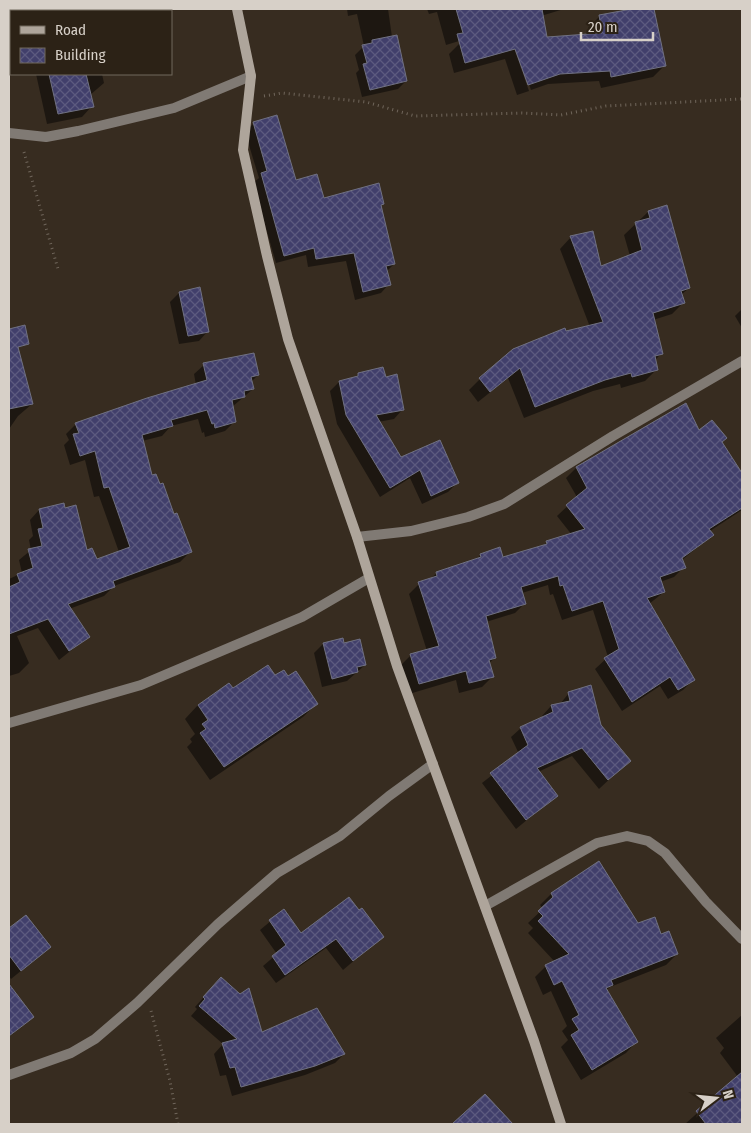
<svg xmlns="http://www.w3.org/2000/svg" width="751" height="1133" viewBox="0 0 751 1133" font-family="'Fira Sans Condensed',sans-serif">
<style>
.shadow{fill:#0007}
.building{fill:url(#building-cross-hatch);stroke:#707182}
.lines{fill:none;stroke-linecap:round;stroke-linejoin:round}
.path{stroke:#71675c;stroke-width:3;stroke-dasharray:1 4;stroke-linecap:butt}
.street{stroke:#807a74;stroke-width:10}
.secondary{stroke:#aea59b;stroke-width:10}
</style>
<defs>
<pattern id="building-cross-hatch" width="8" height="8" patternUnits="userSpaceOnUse" patternTransform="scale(1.25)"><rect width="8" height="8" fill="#413f6b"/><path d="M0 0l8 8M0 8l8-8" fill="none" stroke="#5c5a7f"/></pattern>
</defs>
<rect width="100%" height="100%" fill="#372c20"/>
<g class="shadow">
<path d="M9,9H20L21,11H11V68L9,69Z"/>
<path d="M50,9H139L128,11H37Z"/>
<path d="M347,9H388L392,37L406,81L398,89L362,97L356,73L359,70L355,55L364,46L357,14L348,16Z"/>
<path d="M427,9H564L446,45L437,12L429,14Z"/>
<path d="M638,9H652L664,66L653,77L601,88L599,81L548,84L531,90L517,48H514L529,91L517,95L505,59L454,73L449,54L460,43L590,35L588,28L599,17Z"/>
<path d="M36,74H102L104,83L90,95L92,106L82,117L47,124Z"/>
<path d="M254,123L295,181L323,200L383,203L380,207L394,264L386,272L389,284L381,293L355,300L346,261L308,267L306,255L276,263L253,183L259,178L245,132Z"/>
<path d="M648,212L689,288L681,295L684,302L672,314L653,320L662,353L654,361L656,370L645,381L621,388L620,384L593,391L524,418L508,378L478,402L469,390L480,379L566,333L590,327L560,249L571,237L600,268L630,256L624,235Z"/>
<path d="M179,293L208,331L199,341L179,344L170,302Z"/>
<path d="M742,309V328L735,316Z"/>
<path d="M204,365L258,375L251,382L253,389L232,407L235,421L225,431L205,437L204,432L202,433L198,419L171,426L162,436L142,441L151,477L190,552L180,562L114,586L104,596L69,609L88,637L59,660L38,628L17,636L29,663L19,673L9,676V579L22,573L19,560L31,550L29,540L33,536L30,520L39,510L96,561L119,552L99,496L94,497L85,460L70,465L64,445L69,440L66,434L76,424L196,385L194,374Z"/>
<path d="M24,374L32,404L18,416L9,429V379Z"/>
<path d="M358,374L385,378L403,409L394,419L378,422L401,459L457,483L448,492L422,504L410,478L380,497L337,424L330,391L339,382L354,379Z"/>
<path d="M686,405L698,432L721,442L742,476V510L710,531L712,535L682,560L684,567L674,577L660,582L664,592L649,604L693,680L683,690L668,699L660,686L622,711L595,669L608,657L593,610L562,620L553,594L550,595L548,585L522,593L525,603L515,613L486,622L495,658L489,663L492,677L482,687L459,693L456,680L409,694L401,665L411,655L427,651L409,594L419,584L429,580L437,573L475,560L481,555L502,558L542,547L547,542L572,535L557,516L577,497L566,478L576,468Z"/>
<path d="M323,644H344L365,665L347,681L322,687L314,653Z"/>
<path d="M275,677L288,678L316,704L303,717L210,780L187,747L192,742L190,739L195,734L185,719L198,705L232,690Z"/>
<path d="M569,693L629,761L599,789L572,756L538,772L556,796L516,829L482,783L519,754L511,737L521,728L543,718L542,716L551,706L560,704Z"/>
<path d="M551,894L638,925L661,935L677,954L666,965L610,987L606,990L637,1041L626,1053L581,1080L561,1047L568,1040L562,1031L567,1026L551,991L543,995L535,977L546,966L555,962L528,933L533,928L528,923L543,909L540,905Z"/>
<path d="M284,910L301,935L382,937L343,970L326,948L276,983L263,966L277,954L260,930Z"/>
<path d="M26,916L50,947L11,979L9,976V929Z"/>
<path d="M212,988L240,995L261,1034L344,1054L335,1063L305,1075L232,1096L226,1075L220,1076L214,1054L223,1044L191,1016L197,1009L195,1007Z"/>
<path d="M11,989L32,1017L9,1037V991Z"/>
<path d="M742,1015V1124H685L738,1077L720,1053L724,1048L716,1038Z"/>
<path d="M485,1095L511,1124H454Z"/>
</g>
<g class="building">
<path d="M456,9H542L547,37L602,33L599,15L632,9H654L666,66L611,77L610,71L560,74L528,85L515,49L465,63L457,34L463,33Z"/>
<path d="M397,35L407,81L370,90L363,64L367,63L362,45L372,43V40Z"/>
<path d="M49,74H86L94,107L58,114Z"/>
<path d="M277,115L296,180L317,174L324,198L379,183L384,204L381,205L395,264L386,266L391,285L363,292L354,253L316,259L314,248L284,256L261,173L267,171L253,122Z"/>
<path d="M667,205L690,288L681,291L685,303L653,313L663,354L655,356L658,370L632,377L631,373L605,380L535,407L520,368L490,392L479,378L513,349L565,328L566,331L603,322L570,236L593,231L601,266L642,250L635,222L650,218L648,211Z"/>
<path d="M200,287L209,332L188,336L179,292Z"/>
<path d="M25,325L29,344L18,347L33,404L9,409V329Z"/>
<path d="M254,353L259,375L251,377L254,389L244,391L245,397L232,400L236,422L215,428L214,423L212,424L207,410L171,420L173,426L142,435L152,475L156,474L160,484L163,483L174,514L177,513L192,552L113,581L115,587L68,604L90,637L69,651L48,619L9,634V587L20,582L17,574L33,568L28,549L42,546L38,529L43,528L39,509L64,503L65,508L76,505L87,550L92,548L97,559L130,547L109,487L104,488L95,451L80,456L73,434L79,433L75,423L147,398L207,380L203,363Z"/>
<path d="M383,367L386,377L397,374L404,410L376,415L401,457L440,440L459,483L431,496L420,470L390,488L346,415L339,381L358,376V373Z"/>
<path d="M686,403L699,430L712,420L727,438L722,442L742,473V508L709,529L714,535L682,558L686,568L660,577L665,592L647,598L695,680L678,690L670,677L632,702L604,658L619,649L603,601L572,611L563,585L560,586L558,576L521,587L526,604L486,616L496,658L489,660L494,677L469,683L466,671L419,684L410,654L439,646L418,582L437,576L436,572L481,557L480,554L500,547L503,557L547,544L546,541L585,529L566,505L587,488L576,467Z"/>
<path d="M343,638L344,643L360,639L366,665L357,667L358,672L332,679L323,643Z"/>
<path d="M268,665L275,675L284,670L288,676L296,671L318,704L224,767L200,733L206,729L202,724L208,720L198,705L229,683L233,688Z"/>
<path d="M591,685L601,725L631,761L608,780L582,748L537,768L558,796L526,820L490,773L528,745L520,727L553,712L551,705L570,701L568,692Z"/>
<path d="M599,861L638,923L655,917L661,934L669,931L678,954L611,980L613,985L606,988L638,1042L592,1070L571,1035L579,1030L572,1019L579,1015L562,981L554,985L545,965L569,954L538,921L543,916L538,911L553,897L551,893Z"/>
<path d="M349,897L359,910L362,908L384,937L353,961L336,939L285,975L272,956L286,945L269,920L284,909L301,933Z"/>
<path d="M26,915L51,947L21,971L9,955V928Z"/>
<path d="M221,977L240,994L249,988L262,1032L317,1008L345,1054L315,1066L241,1087L235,1067L230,1068L222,1043L237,1039L199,1006L205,999L203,997Z"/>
<path d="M9,984L34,1017L9,1036Z"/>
<path d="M742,1072V1124H706L696,1111Z"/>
<path d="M485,1094L513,1124H452Z"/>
</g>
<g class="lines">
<g class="path">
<path d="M264,96L282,93L366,102L415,116L522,113L561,115L606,106L742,99"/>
<path d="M24,152L58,269"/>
<path d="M151,1011L170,1081L178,1124"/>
</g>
<g class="street">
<path d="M9,133L46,137L78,131L174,108L251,76"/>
<path d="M357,537L411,531L468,517L504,504L613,436L742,361"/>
<path d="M9,723L141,685L302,617L369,578"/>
<path d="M485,906L597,843L627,836L648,841L665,853L706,902L742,939"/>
<path d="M9,1075L71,1053L95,1039L137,1003L218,924L277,873L340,836L389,796L433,764"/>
</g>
<path class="secondary" d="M237,9L251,76L243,150L267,256L288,339L357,537L397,666L534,1041L561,1124"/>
</g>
<rect width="751" height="1133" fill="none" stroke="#d7d0c8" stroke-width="20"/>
<rect x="10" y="10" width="162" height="65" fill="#2c2216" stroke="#70685d"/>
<rect x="20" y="26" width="25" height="8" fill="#aea59b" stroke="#70685d"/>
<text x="55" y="35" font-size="15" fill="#d7d0c8">Road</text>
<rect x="20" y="48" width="25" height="15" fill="url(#building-cross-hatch)" stroke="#70685d"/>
<text x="55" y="60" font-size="15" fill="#d7d0c8">Building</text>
<g transform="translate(716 1098) rotate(74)" stroke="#2c2216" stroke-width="4" paint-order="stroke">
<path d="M0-4L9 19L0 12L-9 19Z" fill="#d7d0c8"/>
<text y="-8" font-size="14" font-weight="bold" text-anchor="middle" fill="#d7d0c8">N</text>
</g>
<path d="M581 32v8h72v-8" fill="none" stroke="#d7d0c8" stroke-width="2.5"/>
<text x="588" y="32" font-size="15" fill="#d7d0c8" stroke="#2c2216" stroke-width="4" paint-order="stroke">20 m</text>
</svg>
